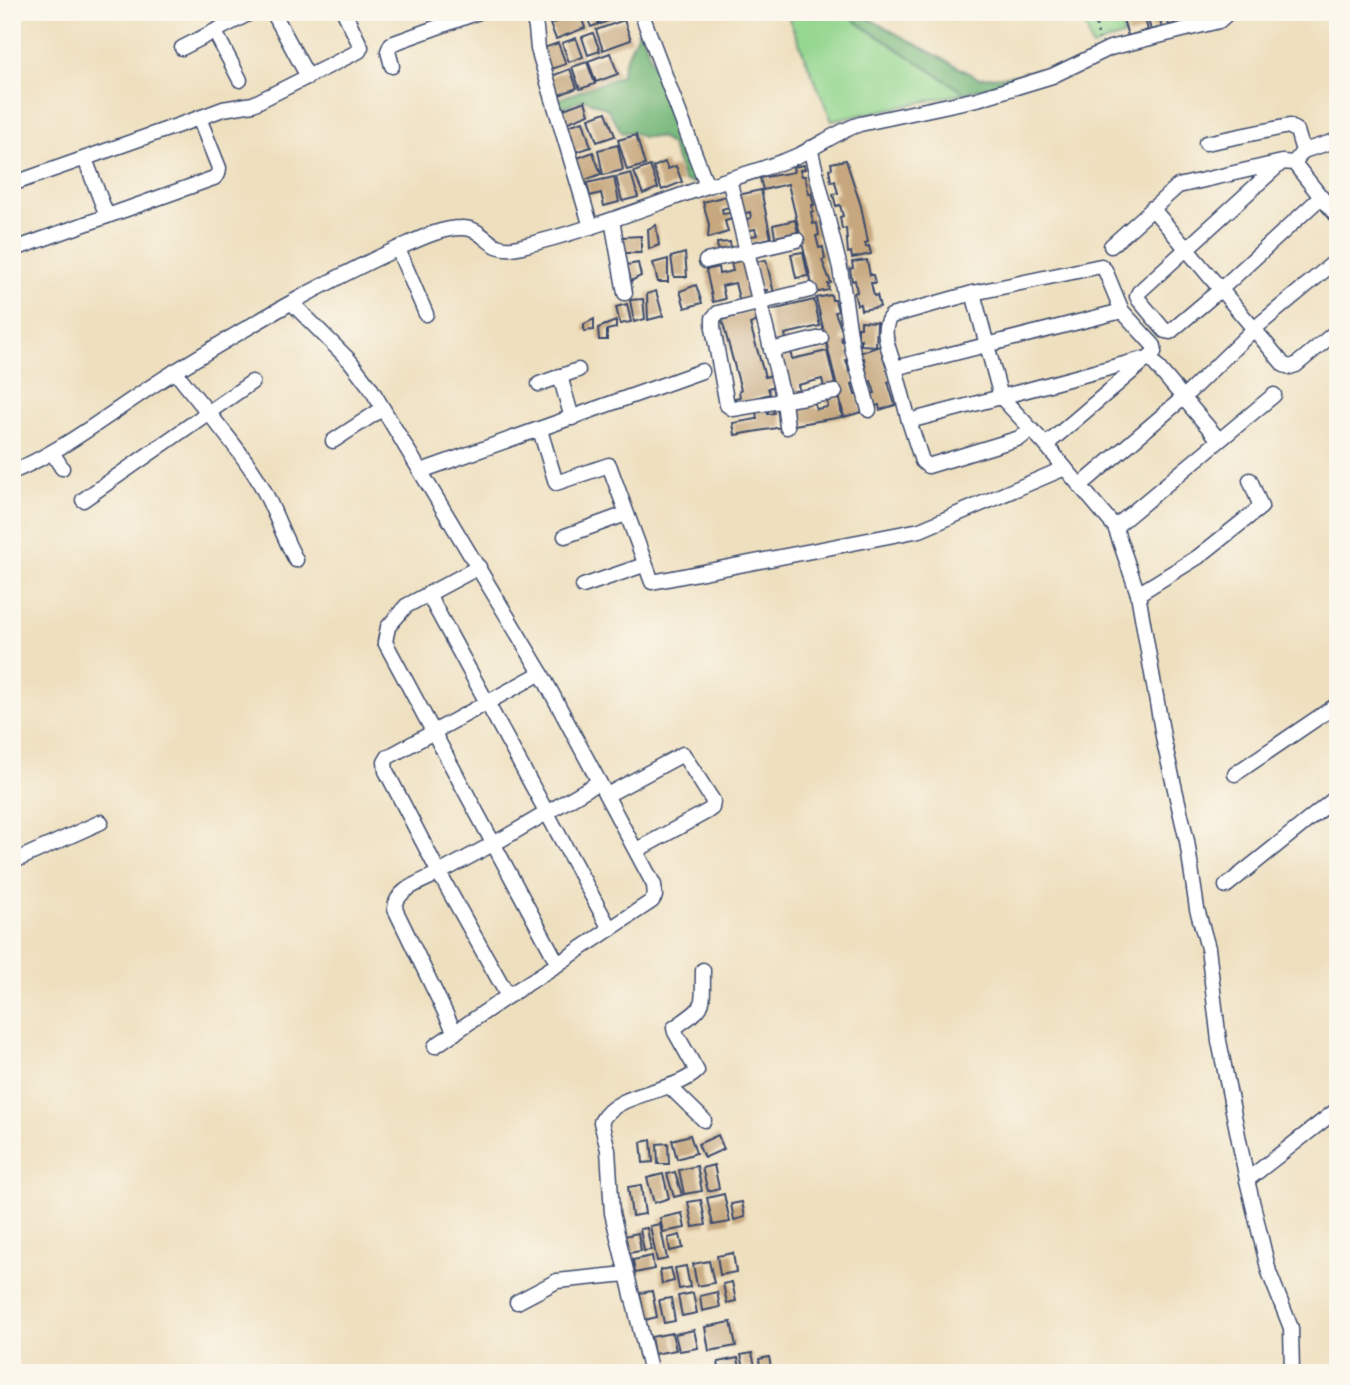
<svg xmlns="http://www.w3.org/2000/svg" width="1350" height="1385" viewBox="0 0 1350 1385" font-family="Caveat,sans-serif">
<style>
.green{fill:#93d68e;stroke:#578276;stroke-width:2}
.forest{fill:#76b779;stroke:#48736c;stroke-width:2}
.building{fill:#c6a77e}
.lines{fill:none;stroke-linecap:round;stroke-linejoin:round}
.minor-casing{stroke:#3b496c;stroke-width:17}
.path{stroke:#3b496c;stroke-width:2.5;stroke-dasharray:2 5;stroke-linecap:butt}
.minor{stroke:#fff;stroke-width:14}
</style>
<rect width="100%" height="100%" fill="#fbf7ec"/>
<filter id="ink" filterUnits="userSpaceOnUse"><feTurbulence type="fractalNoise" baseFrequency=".0143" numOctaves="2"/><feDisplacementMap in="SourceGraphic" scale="14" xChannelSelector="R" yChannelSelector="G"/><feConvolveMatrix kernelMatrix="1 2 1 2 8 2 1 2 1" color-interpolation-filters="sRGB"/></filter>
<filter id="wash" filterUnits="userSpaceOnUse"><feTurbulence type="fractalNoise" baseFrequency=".00686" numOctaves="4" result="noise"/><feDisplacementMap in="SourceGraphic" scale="28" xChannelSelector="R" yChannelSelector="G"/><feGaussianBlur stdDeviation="1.57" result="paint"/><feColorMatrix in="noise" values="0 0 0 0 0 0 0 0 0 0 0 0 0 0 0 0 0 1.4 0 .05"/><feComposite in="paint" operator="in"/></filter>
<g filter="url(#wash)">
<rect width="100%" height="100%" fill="#eedfbe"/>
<g class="green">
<path d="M786,12H850L855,21L965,93L832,121Z"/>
<path d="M1076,12H1115L1116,15H1120L1124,35L1092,47L1086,26Z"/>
</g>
<g class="forest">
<path d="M850,12H864L871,20L978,78L1017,75L1037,69L1041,73L965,93L855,21Z"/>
<path d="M640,28L696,183L684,181L671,145L660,137H642L633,132L622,133L608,109L584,99L561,108L558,99L621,76L624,63Z"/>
</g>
<g id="blocks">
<g class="building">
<path d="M541,12H573V13L542,20Z"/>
<path d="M585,12H594L599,24L591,27Z"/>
<path d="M596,12H613L615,18L601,24Z"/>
<path d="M1121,12H1143L1148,30L1128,36Z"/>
<path d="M1146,12H1171L1175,24L1169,25L1167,20L1160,22L1162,27L1151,30Z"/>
<path d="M1175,12H1197L1198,17L1178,23Z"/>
<path d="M580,13L585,28L556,39L550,24Z"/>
<path d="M624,20L631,40L603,50L596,30Z"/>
<path d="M593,33L600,51L588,55L582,37Z"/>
<path d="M576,38L583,57L569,62L562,43Z"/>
<path d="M558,43L566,64L549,70L541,49Z"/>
<path d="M610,53L618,74L596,82L588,61Z"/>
<path d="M587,62L595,84L580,89L572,67Z"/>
<path d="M570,69L577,88L557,96L549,77Z"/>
<path d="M585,101L589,114L566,123L561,110Z"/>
<path d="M606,112L615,136L597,142L589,118Z"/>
<path d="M583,121L591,147L573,153L565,127Z"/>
<path d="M636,135L645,165L627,170L618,140Z"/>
<path d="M618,145L623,170L603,175L598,150Z"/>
<path d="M593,152L601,174L583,181L575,159Z"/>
<path d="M846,160L861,206L868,242L865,243L866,247L869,246L871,254L852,258L851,252L848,253L846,228L842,229L840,217L843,216L840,205L836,206L833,194L838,193L836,186L835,181L831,182L829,169L832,168L831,163Z"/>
<path d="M665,162L668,169L676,166L682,182L662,190L653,167Z"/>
<path d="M804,165L805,169L800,170L802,176H805L809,194L811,193L814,205H812L813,212H811L813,224L817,223L819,235L816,236L819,248L823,247L825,259L822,260L831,283L828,284L829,290L814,293L788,184L763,190L760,178L794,172L793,167Z"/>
<path d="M650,166L658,188L643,194L634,172Z"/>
<path d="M631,173L638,197L622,201L616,177Z"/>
<path d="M614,177L619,202L604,206L601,193L590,196L587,183Z"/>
<path d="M761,190L771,238L749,243L747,237L757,235L755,229L746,231L743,220L751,218L750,212L742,214L738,195Z"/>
<path d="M726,196L729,207L722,209L723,214L730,213L732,219L725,221L728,232L708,238L709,225L703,202Z"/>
<path d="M795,220L798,232L775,237L773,225Z"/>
<path d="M656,225L659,245L649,249L648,229Z"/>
<path d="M641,236V253H622V237Z"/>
<path d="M730,242L731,248L718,250L717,243Z"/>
<path d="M803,252L808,276L796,278L791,254Z"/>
<path d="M685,253L687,277H674L671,257Z"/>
<path d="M668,259V282H658L653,263Z"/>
<path d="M743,260L752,301L740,303L735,283L722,286L725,299L713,302L706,270L718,267L719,274L733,271L731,263Z"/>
<path d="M766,260L774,293L768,294L767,290L761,291L754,262Z"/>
<path d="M867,260L870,275H873L875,283H871L874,296L877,295L880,307L861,310L860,304L857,305L854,293L857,292L855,280L852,281L850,269L853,268L852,262Z"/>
<path d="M638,263L641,276L631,281L627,265Z"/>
<path d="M696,285L702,303L685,308L680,291Z"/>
<path d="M656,291L663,316L648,320L647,294Z"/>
<path d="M831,295L832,300H835L838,311L835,312L844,336L841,337L842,342L846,341L850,358L846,360L848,366L849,372L853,371L855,384H852L855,395H858L862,412L844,417L816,298Z"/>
<path d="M643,299L645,319L634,322L630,300Z"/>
<path d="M814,300L820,326L785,334L787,343L776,345L768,311Z"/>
<path d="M627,304L631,322L620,324L616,307Z"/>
<path d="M755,310L758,321L750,324L765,377L772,375L775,386L768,388L770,394L737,403L735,398L740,397L739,391L741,390L722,320Z"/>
<path d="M594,319V330L584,331V324Z"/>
<path d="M616,321V328L607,330V340H599L598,328Z"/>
<path d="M861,321L877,322L876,346L861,345V339L858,340V327H861Z"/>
<path d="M880,346L891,381L888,382L895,405L880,410L879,405L875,406L871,394L875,393L871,381L868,382L864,358L861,359L859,353Z"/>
<path d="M790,351L792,359L827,351L835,384L824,387L822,379L798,385L800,393L789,396L779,353Z"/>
<path d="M839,397L842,417L794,425L790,405L814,401L816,409L828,407L827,399Z"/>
<path d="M780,409L783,427L735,435L733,423L757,419L756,411L768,410V414L774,413L773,410Z"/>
<path d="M690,1135L696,1153L677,1159L672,1140Z"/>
<path d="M718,1135L724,1149L704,1158L698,1144Z"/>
<path d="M651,1140L653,1162L643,1163L641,1142Z"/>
<path d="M668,1143L669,1164H658L657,1144Z"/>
<path d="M714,1165L719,1188L708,1191L702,1168Z"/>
<path d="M697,1166L702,1191L684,1194L679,1170Z"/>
<path d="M675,1172L682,1195L674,1197L667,1174Z"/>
<path d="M663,1174L669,1198L654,1203L647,1178Z"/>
<path d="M641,1185L645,1214L632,1216L628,1187Z"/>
<path d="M724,1194L730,1222L713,1225L707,1198Z"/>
<path d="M701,1200L706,1225L693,1227L688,1202Z"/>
<path d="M742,1202L745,1217L734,1220L731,1204Z"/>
<path d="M682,1213L685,1228L663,1232L660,1218Z"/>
<path d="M660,1224L667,1259L657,1261L650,1226Z"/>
<path d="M647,1228L651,1250L644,1251L640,1229Z"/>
<path d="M638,1233L641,1251L628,1253L624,1236Z"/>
<path d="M680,1235L683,1248L670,1251L668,1238Z"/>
<path d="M733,1253L736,1272L720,1275L717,1256Z"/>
<path d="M652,1256L654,1269L635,1273L633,1260Z"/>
<path d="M709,1261L714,1283L697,1286L693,1264Z"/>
<path d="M686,1266L690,1287L679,1289L675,1268Z"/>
<path d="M671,1268L674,1281L662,1284L660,1270Z"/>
<path d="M732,1282L736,1301L727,1303L723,1284Z"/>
<path d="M652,1291L657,1317L645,1320L640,1293Z"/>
<path d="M717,1292L720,1307L702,1311L700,1296Z"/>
<path d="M693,1293L697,1313L682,1316L678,1296Z"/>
<path d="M671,1298L675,1321L664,1323L659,1300Z"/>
<path d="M731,1322L736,1346L709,1351L705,1327Z"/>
<path d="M694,1330L698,1348L679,1351L675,1334Z"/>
<path d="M672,1333L676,1350L654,1354L651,1337Z"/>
<path d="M752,1353L755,1366L744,1368L741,1355Z"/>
<path d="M769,1357L772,1372L761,1373L759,1359Z"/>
<path d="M738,1358L741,1373H720L718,1362Z"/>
</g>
</g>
</g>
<g filter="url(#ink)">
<use href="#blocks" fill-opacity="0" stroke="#3b496c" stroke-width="2"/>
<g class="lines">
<defs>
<g id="minor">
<path d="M273,12L308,77"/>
<path d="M532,12L536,28L538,49L591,227"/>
<path d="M641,12L707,186"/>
<path d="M215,32L240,80"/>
<path d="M182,48L252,12"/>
<path d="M392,66L388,51L391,44L479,12"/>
<path d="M1206,143L1289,126L1297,131L1303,151L1294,163"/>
<path d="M810,148L840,268L852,348L869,410"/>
<path d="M1303,151L1338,140"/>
<path d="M85,159L107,216"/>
<path d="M729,179L784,401L787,427"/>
<path d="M12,184L199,118"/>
<path d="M1321,197L1338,217"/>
<path d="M1152,208L1254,329L1338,259"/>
<path d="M612,220L625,293"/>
<path d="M1111,246L1178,186L1282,162L1294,163L1321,197L1221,289L1170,332L1165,331L1139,300L1137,296L1139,292L1282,162"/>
<path d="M398,249L426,314"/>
<path d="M12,250L214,178L218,174L219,168L199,118L223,109L253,104L359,51L361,47L344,12"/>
<path d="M706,261L797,240"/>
<path d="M810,290L718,313L713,318V328L727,405L733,409L835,392"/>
<path d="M973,293L1001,397L1143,359"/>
<path d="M292,303L350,361L370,387L541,673L654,885L655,896L652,901L610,929L428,594"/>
<path d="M1122,311L895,368C890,353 879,329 891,316L973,293L1101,266L1105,270L1122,311L1154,346V353L1149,357L1219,440"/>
<path d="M771,350L821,338"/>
<path d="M895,368L909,421L1001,397L1046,445L1149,357"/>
<path d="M175,371C202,407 233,439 257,478C273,504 281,533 296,560"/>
<path d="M560,376L572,418"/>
<path d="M539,384L578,370"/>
<path d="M909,421L922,461L928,466L1020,438L1031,430"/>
<path d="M540,430L556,483L609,465L652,582L920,530L1065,468L1046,445"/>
<path d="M333,441L382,409"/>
<path d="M52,452L62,468"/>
<path d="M1065,468L1115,527L1138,594L1164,742L1187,841L1197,909L1208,948L1219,1041L1247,1180L1269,1272L1291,1328L1292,1373"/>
<path d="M421,471L702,371"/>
<path d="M12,472C71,447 120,405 174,372C247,327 323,282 401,247C419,239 441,228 461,228C487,227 486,254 518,247C580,233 639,210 699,189C732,177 768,169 799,155C820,145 838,131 860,124L977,99L1052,76L1110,48L1219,21L1229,12"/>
<path d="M1080,486L1183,398L1254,329L1284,365L1290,367L1296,365L1338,330"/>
<path d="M83,500L252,382"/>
<path d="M1115,527L1274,395"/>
<path d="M565,536L626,514"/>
<path d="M479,567L406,606L388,627L385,642L558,964L610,929"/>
<path d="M583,586L644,565"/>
<path d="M1138,594L1198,557L1261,507L1250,480"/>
<path d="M541,673L388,757L385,762L386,771L439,873L504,838L599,782"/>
<path d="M1235,774L1338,704"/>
<path d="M607,795L683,754L713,801L712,808L708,811L637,850"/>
<path d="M12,862L101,822"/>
<path d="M1226,886L1338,796"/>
<path d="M455,1033L395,909C395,889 424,881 439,873L508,996L558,964"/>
<path d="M435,1046L508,996"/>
<path d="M669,1086L704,1120"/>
<path d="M1247,1180L1338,1109"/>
<path d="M517,1302L557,1281L626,1274"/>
<path d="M651,1373L612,1213L608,1150L601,1122C616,1091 673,1094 697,1071L675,1032L674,1028C708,1004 702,1011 703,970"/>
</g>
</defs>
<use href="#minor" class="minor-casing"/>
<path class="path" d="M1091,12L1095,19L1099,39"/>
<use href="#minor" class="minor"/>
</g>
</g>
<rect width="1350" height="1385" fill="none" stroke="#fbf7ec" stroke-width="42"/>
</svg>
